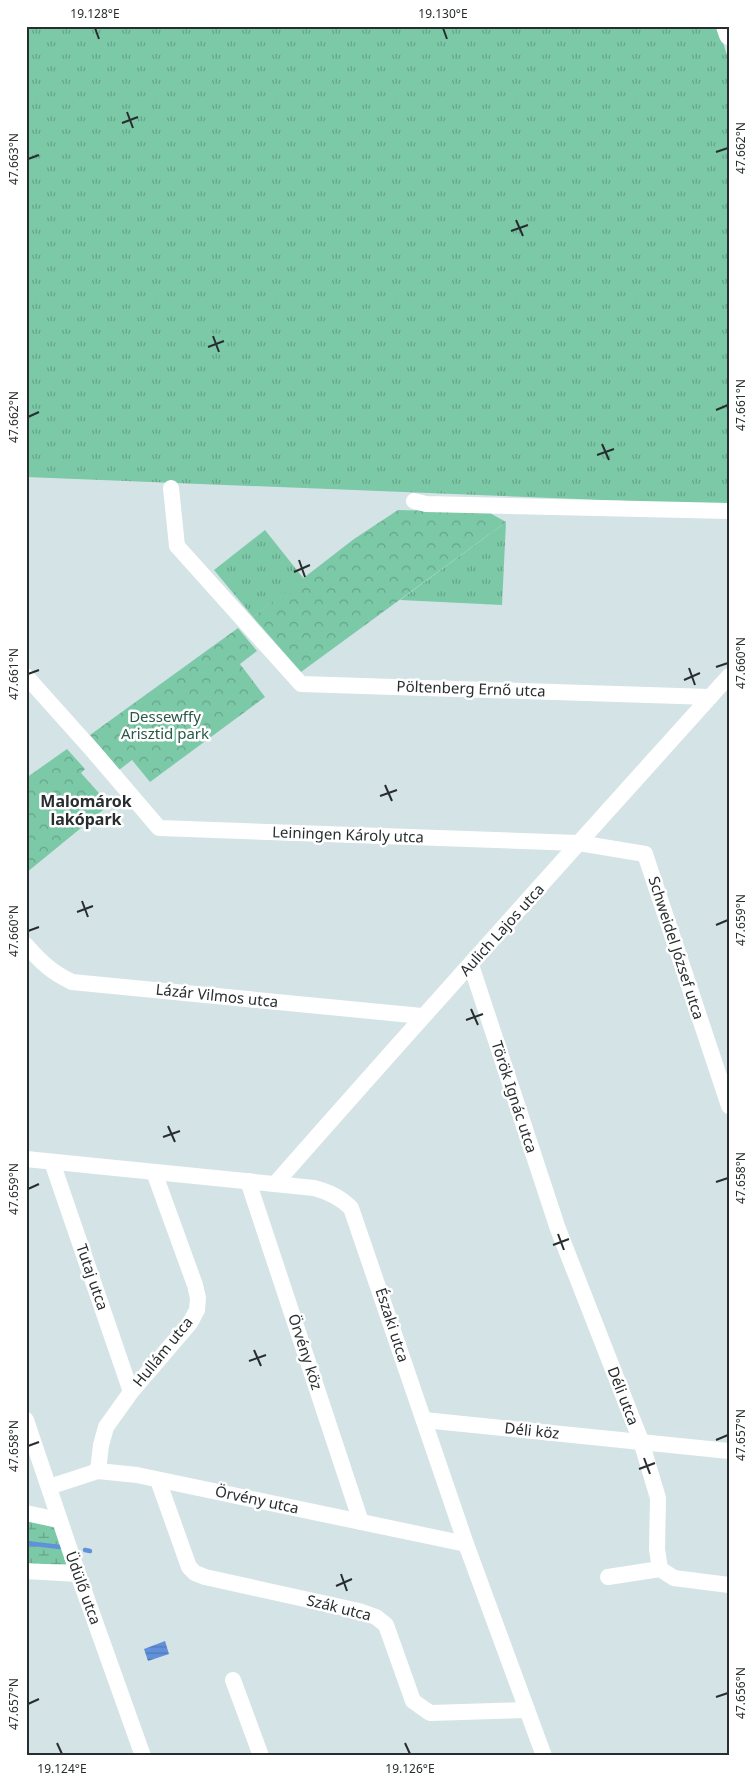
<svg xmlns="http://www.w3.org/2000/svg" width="755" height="1782" viewBox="0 0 755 1782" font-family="'Noto Sans',sans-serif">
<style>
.grass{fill:url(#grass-tufts)}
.forest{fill:url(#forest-crowns)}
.wetland{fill:url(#wetland-marsh)}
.water{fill:url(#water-rules)}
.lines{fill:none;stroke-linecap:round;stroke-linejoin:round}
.stream{stroke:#6191db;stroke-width:4.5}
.minor{stroke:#fff;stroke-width:16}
.major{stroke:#fff;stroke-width:20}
.ticks{fill:none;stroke:#282d2f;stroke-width:2}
.labels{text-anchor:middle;stroke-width:5;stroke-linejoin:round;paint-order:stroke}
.street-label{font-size:15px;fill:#282d2f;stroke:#fff}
.park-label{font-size:15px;fill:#2a5845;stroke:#fff}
.neighbourhood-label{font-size:16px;font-weight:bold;fill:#282d2f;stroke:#fff}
.neatline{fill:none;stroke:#282d2f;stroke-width:2}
.ticks-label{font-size:12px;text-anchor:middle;fill:#282d2f}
</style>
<defs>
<pattern id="grass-tufts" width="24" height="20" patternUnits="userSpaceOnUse" patternTransform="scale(1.25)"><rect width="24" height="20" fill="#7cc9a8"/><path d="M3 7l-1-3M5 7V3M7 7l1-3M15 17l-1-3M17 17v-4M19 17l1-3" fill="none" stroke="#66a489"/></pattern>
<pattern id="forest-crowns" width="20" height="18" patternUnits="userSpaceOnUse" patternTransform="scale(1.25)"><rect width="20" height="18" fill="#7cc9a8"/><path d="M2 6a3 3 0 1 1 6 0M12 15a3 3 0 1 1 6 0" fill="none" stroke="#66a489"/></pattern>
<pattern id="wetland-marsh" width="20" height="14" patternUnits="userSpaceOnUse" patternTransform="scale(1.25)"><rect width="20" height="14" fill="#7cc9a8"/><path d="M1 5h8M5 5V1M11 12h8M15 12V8" fill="none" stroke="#66a489"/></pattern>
<pattern id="water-rules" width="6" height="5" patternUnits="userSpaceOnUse" patternTransform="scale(1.25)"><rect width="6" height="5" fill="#6191db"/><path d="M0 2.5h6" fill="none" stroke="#5077b2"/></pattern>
</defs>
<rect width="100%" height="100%" fill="#d4e3e6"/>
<g class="grass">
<path d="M26,26H718L729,62V505L26,477Z"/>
<path d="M506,522L502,605L400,600Z"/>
<path d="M265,530L304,579L253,617L214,570Z"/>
</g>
<g class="forest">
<path d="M398,510L488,512L506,522L301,672L253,617L354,539Z"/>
<path d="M238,628L257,651L240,664L265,697L150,782L132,760L119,770L90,735Z"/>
<path d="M67,749L85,769L81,773L106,801L111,797L114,801L26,873V778Z"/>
</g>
<path class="wetland" d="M26,1521L62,1529L71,1564H26Z"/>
<path class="water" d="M165,1641L169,1654L148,1661L144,1649Z"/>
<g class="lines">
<g class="stream">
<path d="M26,1543L60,1547"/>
<path d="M85,1550L90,1551"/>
</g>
<g class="minor">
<path d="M171,488L177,546L301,684L710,697"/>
<path d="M414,501L426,504L729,511"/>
<path d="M26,676L94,752L159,828L579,843L645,854L729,1106"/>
<path d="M26,945C41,962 51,972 72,982L422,1016"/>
<path d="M471,965L558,1229L641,1441L658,1498L657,1549L660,1569"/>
<path d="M26,1159L314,1188C329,1192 340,1197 351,1208L466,1544L544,1756"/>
<path d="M52,1162L131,1392"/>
<path d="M248,1181L361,1522"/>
<path d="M275,1184C425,1013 577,845 729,676"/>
<path d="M26,1420L78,1574L143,1756"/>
<path d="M424,1420L729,1451"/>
<path d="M98,1471L101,1445L106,1427L131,1392L190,1323L197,1310L198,1298L195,1285L154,1172"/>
<path d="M158,1480L189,1567L195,1573L205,1577L359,1611L376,1617L386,1625L413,1701L430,1713L527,1710"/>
<path d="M49,1487L98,1471L137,1475L466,1544"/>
<path d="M26,1513L59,1520"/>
<path d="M26,1571L78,1574"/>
<path d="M608,1577L660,1569L674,1578L729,1585"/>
<path d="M233,1680L261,1756"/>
</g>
<path class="major" d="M726,26L729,35"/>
</g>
<path class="ticks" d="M95,28L99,39M443,28L447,39M127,112L133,128M122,123L138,117M716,152L728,148M28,159L39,155M516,220L523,236M511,231L528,225M213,336L219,352M208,347L224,341M716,410L728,405M28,417L39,412M602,444L609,460M597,455L614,449M299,560L305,577M294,572L310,565M716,667L728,663M689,668L695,685M28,674L39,670M684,680L700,673M385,785L392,801M380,796L397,790M82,901L88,917M77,912L93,906M716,925L728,920M28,931L39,927M471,1009L478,1025M466,1020L483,1014M168,1126L175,1142M163,1137L180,1131M716,1182L728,1178M28,1189L39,1184M558,1234L564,1250M553,1245L569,1239M254,1350L261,1366M249,1361L266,1355M716,1440L728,1435M28,1446L39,1442M644,1458L650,1474M639,1469L655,1463M341,1574L347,1591M336,1586L352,1579M716,1697L728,1693M28,1704L39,1699M57,1743L62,1754M405,1743L410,1754"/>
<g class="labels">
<g class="street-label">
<text transform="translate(471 689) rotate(2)" y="5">Pöltenberg Ernő utca</text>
<text transform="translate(348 835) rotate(2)" y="5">Leiningen Károly utca</text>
<text transform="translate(502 930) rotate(-48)" y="5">Aulich Lajos utca</text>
<text transform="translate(676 948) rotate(72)" y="5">Schweidel József utca</text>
<text transform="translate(217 996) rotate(6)" y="5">Lázár Vilmos utca</text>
<text transform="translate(514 1097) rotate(72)" y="5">Török Ignác utca</text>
<text transform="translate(92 1277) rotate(71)" y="5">Tutaj utca</text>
<text transform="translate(392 1325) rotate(72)" y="5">Északi utca</text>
<text transform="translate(163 1352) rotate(-51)" y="5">Hullám utca</text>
<text transform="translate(305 1352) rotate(72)" y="5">Örvény köz</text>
<text transform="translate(623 1396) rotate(69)" y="5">Déli utca</text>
<text transform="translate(532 1431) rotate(6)" y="5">Déli köz</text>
<text transform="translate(257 1500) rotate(12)" y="5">Örvény utca</text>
<text transform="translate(83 1588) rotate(70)" y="5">Üdülő utca</text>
<text transform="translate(339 1608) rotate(14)" y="5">Szák utca</text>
</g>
<g class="park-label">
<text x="165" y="722">Dessewffy<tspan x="165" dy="17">Arisztid park</tspan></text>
</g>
<g class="neighbourhood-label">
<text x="86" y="807">Malomárok<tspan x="86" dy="18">lakópark</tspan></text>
</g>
</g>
<rect width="755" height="1782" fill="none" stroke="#ffffff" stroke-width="55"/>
<rect x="28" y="28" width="700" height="1726" class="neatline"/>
<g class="ticks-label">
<text x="95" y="18">19.128°E</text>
<text x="443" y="18">19.130°E</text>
<text transform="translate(741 148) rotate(-90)" y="4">47.662°N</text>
<text transform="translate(14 159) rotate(-90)" y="4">47.663°N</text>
<text transform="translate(741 405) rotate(-90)" y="4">47.661°N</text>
<text transform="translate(14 417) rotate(-90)" y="4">47.662°N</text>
<text transform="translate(741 663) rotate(-90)" y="4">47.660°N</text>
<text transform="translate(14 674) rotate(-90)" y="4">47.661°N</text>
<text transform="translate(741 920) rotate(-90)" y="4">47.659°N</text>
<text transform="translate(14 931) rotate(-90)" y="4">47.660°N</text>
<text transform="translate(741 1178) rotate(-90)" y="4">47.658°N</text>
<text transform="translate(14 1189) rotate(-90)" y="4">47.659°N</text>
<text transform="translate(741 1435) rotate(-90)" y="4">47.657°N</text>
<text transform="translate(14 1446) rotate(-90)" y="4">47.658°N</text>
<text transform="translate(741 1693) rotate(-90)" y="4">47.656°N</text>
<text transform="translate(14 1704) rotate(-90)" y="4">47.657°N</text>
<text x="62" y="1773">19.124°E</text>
<text x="410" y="1773">19.126°E</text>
</g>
</svg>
